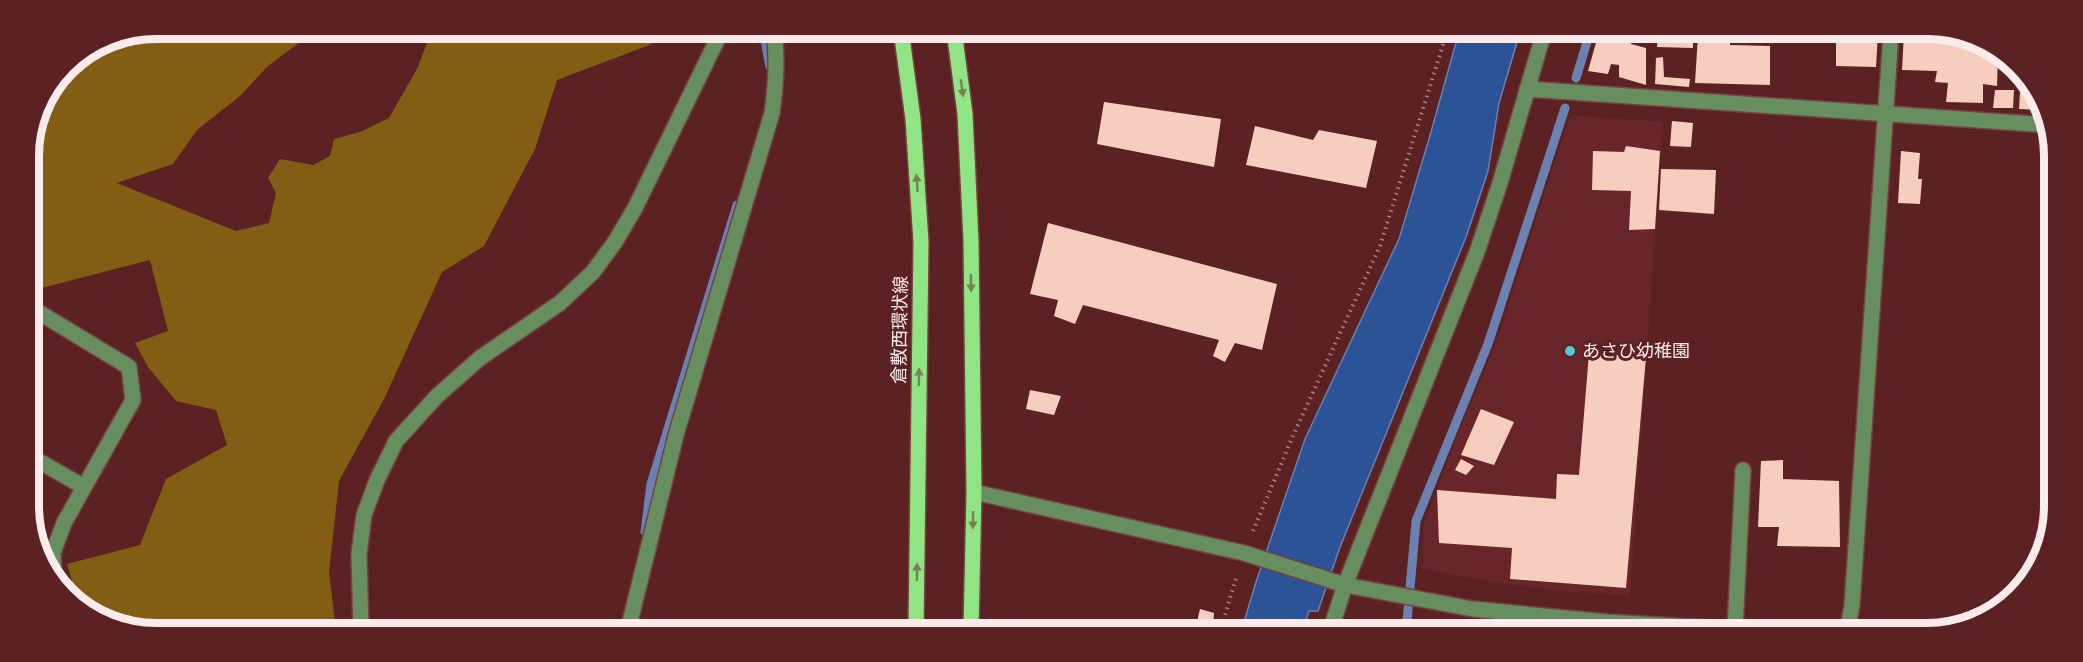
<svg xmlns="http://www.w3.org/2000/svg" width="2083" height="662" viewBox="0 0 2083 662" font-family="'Titillium Web','Noto Sans JP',sans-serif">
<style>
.built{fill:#692629}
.forest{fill:#815e14}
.water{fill:#2c5398;stroke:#6a81b1;stroke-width:1.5}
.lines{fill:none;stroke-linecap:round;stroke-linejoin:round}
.stream{stroke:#6a81b1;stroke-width:9}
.building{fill:#f7cdbe}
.minor-casing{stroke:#754143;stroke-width:18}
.major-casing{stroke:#754143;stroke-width:18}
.path{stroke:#a88384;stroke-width:4;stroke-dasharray:1.5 4.5;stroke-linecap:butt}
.minor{stroke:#668e5f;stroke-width:15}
.major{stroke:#91e483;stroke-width:15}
.oneway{fill:#768253}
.poi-dot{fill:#51ccd3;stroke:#5b2123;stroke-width:2}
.labels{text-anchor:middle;stroke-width:6;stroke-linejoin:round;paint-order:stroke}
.street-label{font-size:18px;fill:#fbeceb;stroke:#5b2123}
.poi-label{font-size:18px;fill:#fbeceb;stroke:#5b2123;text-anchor:start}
.rim{fill:none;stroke:#fbeceb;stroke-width:8}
</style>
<rect width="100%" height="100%" fill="#5b2123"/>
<path class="built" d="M1570,115L1663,122L1630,596L1562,591L1498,583L1423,569V527L1462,424L1496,344Z"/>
<path class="forest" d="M156,29H355L350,34L308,36L268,66L240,96L197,130L173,164L117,183L236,231L269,223L276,193L268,178L280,159L313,165L330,156L334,139L360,132L389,118L418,67L432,29L650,30L652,44L557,80L535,149L484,246L442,272L385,397L339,481L329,572L336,630L123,629L78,601L77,598L67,564L140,545L166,479L227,445L216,410L176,401L148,367L135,343L168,331L150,260L30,291L29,148L38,107L66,66L107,38Z"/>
<path class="water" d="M1459,32H1520L1499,103L1488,171L1466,237L1340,547L1318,611H1309L1302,632H1241L1256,582L1305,439L1399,239L1429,139Z"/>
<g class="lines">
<g class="stream">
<path d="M764,35L770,67"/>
<path d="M1576,78L1590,32"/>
<path d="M645,532L651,484L737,205"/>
<path d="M1406,632L1416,521L1488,344L1565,108"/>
</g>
</g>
<g class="building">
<path d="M1599,32H1634L1631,44L1646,48V85L1619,77V65L1611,64L1608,74L1588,71Z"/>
<path d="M1658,32H1693V48L1657,47Z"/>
<path d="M1836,33H1878L1876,67L1836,66Z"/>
<path d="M1904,33H1937V41L1976,43L1998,56L1997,86L1983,84V103L1946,102L1948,83L1935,82L1937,71L1902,70Z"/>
<path d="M1698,35L1730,36V45L1770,46V85L1695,83Z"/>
<path d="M1663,57L1664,77L1690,79L1689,87L1655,84L1656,58Z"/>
<path d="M2021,74H2024L2041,110L2019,109Z"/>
<path d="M1995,90H2014L2013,108H1993Z"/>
<path d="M1104,102L1221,119L1214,167L1097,144Z"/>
<path d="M1672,121L1693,123L1691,147L1670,146Z"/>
<path d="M1255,126L1313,140L1319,130L1377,141L1366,188L1246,165Z"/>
<path d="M1626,146L1660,151L1655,229L1629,230L1631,191L1592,190L1593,151L1624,152Z"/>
<path d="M1901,151L1920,153L1918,179H1922L1920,204L1898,203Z"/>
<path d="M1661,169L1716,170L1714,214L1659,210Z"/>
<path d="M1048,223L1277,284L1262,350L1235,343L1225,362L1213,356L1219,340L1083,305L1075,324L1054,316L1058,300L1030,294Z"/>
<path d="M1589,353L1646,357L1626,588L1510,579L1512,548L1439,543L1437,490L1556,499L1557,474L1579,475Z"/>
<path d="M1030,390L1061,396L1054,415L1026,409Z"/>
<path d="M1481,409L1514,422L1494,465L1461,455Z"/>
<path d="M1461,459L1474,466L1466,475L1455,470Z"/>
<path d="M1783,460V479L1839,481L1840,547L1777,546L1779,527H1758L1761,461Z"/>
<path d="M1200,609L1214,613L1213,629L1196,626Z"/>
</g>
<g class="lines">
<defs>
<g id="minor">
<path d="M1527,89L2049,125"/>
<path d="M30,307L129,367L133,400L64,523L53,553L54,578"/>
<path d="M30,456L84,487"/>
<path d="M974,492L1244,553L1345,585L1473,609L1607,622L1798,633"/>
<path d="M1735,629L1743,470"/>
<path d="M361,630L359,554L364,515L377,480L396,441L437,396L480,358L560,303L593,272L615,242L635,208L722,30"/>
<path d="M628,630L676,435L772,113C776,85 778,60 774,31L771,30"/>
<path d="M1330,632L1345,585L1477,252L1500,183L1544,32"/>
<path d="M1847,633L1852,605L1891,33"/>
</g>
<g id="major">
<path d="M901,30L913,119L921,242L916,631"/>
<path d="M954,30L965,114L971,240L974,492L971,631"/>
</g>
</defs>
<use href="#minor" class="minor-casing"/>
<use href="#major" class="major-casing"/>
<g class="path">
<path d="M1253,531L1292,438L1380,246L1447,32"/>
<path d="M1220,632L1237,575"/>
</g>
<use href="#minor" class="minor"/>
<use href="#major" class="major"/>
</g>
<defs><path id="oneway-solid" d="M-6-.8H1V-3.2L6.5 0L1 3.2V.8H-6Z" transform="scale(1.5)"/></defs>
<g class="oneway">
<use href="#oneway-solid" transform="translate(962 88) rotate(82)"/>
<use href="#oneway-solid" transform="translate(917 183) rotate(-94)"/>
<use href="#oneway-solid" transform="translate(971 283) rotate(89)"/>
<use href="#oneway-solid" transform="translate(919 377) rotate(-89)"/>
<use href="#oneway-solid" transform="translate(973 520) rotate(91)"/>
<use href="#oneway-solid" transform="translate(917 572) rotate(-89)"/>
</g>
<circle class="poi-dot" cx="1570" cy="351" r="6"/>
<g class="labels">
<g class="street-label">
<text transform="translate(900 330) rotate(-89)" y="6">倉敷西環状線</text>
</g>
<g class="poi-label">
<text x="1582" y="357">あさひ幼稚園</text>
</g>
</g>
<path d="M0 0H2083V662H0ZM156 39H1927A117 117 0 0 1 2044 156V506A117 117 0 0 1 1927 623H156A117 117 0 0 1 39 506V156A117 117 0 0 1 156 39Z" fill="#5b2123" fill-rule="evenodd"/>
<path class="rim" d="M156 39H1927A117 117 0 0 1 2044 156V506A117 117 0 0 1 1927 623H156A117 117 0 0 1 39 506V156A117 117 0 0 1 156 39Z"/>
</svg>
